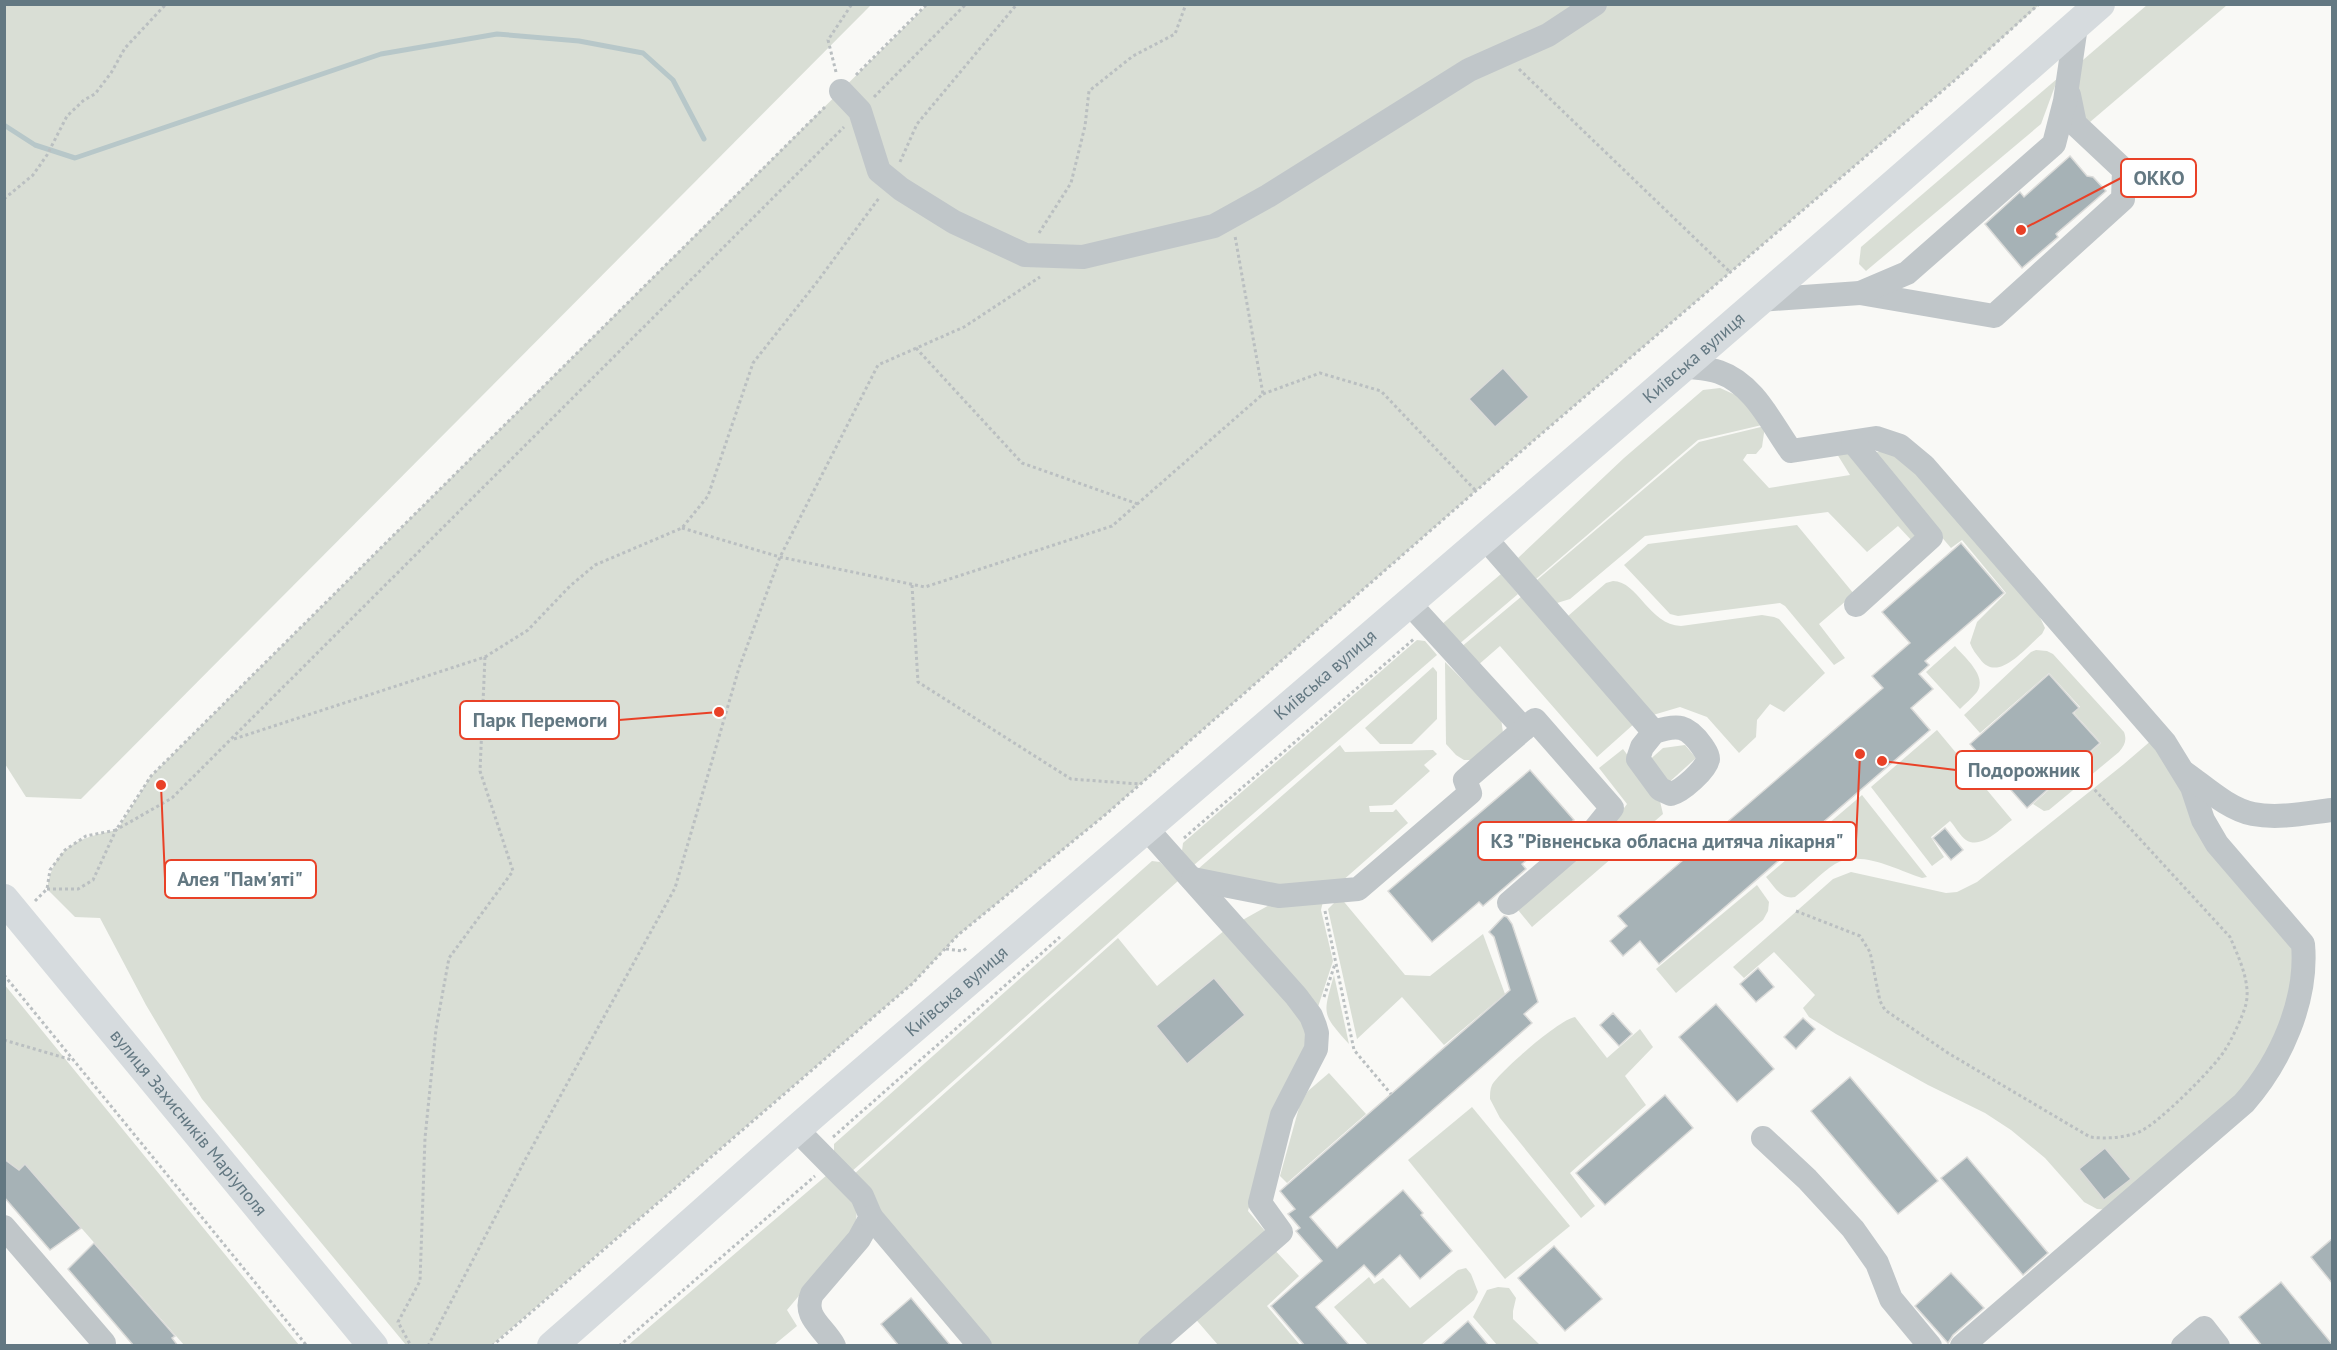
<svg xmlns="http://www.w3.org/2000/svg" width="2337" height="1350" viewBox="0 0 2337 1350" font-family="'PT Sans',sans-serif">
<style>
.green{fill:#d9ded5}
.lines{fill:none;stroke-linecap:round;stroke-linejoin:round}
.stream{stroke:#b7c7c9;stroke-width:5}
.building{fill:#a6b2b6;stroke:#dbdbd9;stroke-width:1.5}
.path{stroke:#babfc1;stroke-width:3;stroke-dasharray:3 3;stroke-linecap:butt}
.minor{stroke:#c0c6c9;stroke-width:24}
.major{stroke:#d6dbde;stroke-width:30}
.labels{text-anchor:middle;stroke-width:6;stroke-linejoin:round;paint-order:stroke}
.street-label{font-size:18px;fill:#637882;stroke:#fff}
.leader{fill:none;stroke:#e94127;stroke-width:2}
.callout-dot{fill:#e94127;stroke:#fff;stroke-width:2}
.callout{fill:#fff;stroke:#e94127;stroke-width:2}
.callout-label{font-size:20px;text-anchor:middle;font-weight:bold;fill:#637882}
</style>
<rect width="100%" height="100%" fill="#f9f9f6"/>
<g class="green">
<path d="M4,5L5,4L871,5L81,799L26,797L5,764Z"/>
<path d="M927,5H2039L1955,80L1533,441L1105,815L958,935L913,983L492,1345H406L202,1099L146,1005L100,918L75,917L47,889C54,846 78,838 117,830L151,776Z"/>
<path d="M2147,5H2227L2090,122L2078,114L2076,66Z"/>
<path d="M2058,78L2041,124L1866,271L1859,264L1861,247Z"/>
<path d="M1720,388L1740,397L1762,425L1698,440L1536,579L1518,558L1624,458L1703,390Z"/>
<path d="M1765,426L1762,447L1756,454H1747L1743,460L1769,488L1850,475L1837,454L1848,453L1919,537L1913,542L1898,526L1867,552L1828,512L1645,536L1570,599L1557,603L1537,580L1699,442Z"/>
<path d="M1881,451L1898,453L2038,613L2045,628L2042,634C2025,648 1998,684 1980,659C1976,654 1972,649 1970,643L1977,622L2006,593L1962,540L1951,548L1871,454Z"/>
<path d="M1797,525L1854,594L1819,624L1845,658L1834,665L1785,606L1780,603L1678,616L1670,614L1624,565L1648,544Z"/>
<path d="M1501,574L1518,594L1458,645L1441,625Z"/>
<path d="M1613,581C1638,581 1649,625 1681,626L1762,615L1774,617L1779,619L1825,673L1784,712L1770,704L1757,720L1756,737L1739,753L1707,717L1680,707L1653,715L1568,616L1606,583Z"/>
<path d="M1522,596L1635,723L1597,757L1500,646L1477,666L1460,648Z"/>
<path d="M1417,640L1425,641L1437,655L1194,865L1182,851L1183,843Z"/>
<path d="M1955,646C1964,657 1988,676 1977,692C1972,698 1965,704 1960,709L1926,672Z"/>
<path d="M2036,650L2047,651L2053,654L2124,732C2127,740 2125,745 2119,752L2049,810L2044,811L2033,804L2101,743L2074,713L2080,707L2049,673L1980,733L1964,715L2031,652Z"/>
<path d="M1445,662L1501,718L1503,733L1473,760H1464L1456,755L1446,744Z"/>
<path d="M1433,667L1437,672V719L1412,744H1380L1365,728Z"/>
<path d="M1937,730L2012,820C2001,828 1981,850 1966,840C1960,836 1955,826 1950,821L1931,837L1944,857L1932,866L1871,787Z"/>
<path d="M2153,739L2295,943L2287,1018L2254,1087L2113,1210L2097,1209L2084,1202L2045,1158L2011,1130L1985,1113L1928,1085L1836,1034L1809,1017L1803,1008L1815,995L1774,952L1744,978L1733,967L1833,879L1851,872L1946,893L1957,892L1977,882L2124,764Z"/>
<path d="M1340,745L1345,752L1433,750L1437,754L1424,765L1430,771L1392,805L1369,806L1370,812H1393L1396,809L1408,823L1341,882L1281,887L1198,869Z"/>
<path d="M1685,745L1696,758L1666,785L1646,763L1663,748Z"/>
<path d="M1623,749L1659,797L1663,814L1532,927L1514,905L1614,822L1627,804L1599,768Z"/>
<path d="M1862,795L1927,877L1922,878C1897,870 1861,849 1835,864C1821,873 1808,887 1795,897C1781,900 1774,886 1766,877Z"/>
<path d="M1152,861L1160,862L1178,881L850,1173L834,1155V1144Z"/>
<path d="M1757,885L1769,902L1768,911L1763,920L1676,993L1656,969Z"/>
<path d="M1324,897L1321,910L1333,961L1318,1007L1239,922L1280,899Z"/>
<path d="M1340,897L1405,975L1430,976L1483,934L1505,994L1444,1045L1402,997L1357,1039L1328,909Z"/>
<path d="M1225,930L1288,1002L1304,1025L1308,1043L1252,1195L1248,1211L1271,1238L1146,1345H986L853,1175L1118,938L1157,986Z"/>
<path d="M1334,975L1349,1044C1321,1013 1323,1015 1334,975Z"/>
<path d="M4,984L299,1345H184L26,1165L19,1170L5,1159Z"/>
<path d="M1575,1017L1607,1058L1640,1029L1653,1047L1625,1076L1646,1105L1570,1173L1595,1206L1581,1218L1500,1118L1490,1099C1490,1094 1490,1089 1492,1085C1500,1071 1560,1019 1575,1017Z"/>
<path d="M1329,1073L1366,1114L1287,1183L1280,1176L1300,1104L1308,1091Z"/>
<path d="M1472,1107L1570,1226L1505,1279L1408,1160Z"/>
<path d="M827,1175C848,1195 864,1201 853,1231L787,1310L797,1326L774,1345L627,1346Z"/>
<path d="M1272,1247L1299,1276L1267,1306L1300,1345H1218L1192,1315Z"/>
<path d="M1466,1268L1471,1274L1478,1292L1474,1300L1421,1345H1368L1334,1307L1369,1277L1374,1284L1383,1278L1410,1308L1458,1270Z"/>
<path d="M1498,1287L1509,1288L1516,1298L1513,1311V1319L1540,1345H1497L1473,1317L1487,1290Z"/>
</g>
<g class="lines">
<path class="stream" d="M4,125L35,145L75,158L381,54L497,34L579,41L643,53L673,80L704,139"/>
</g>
<g class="building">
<path d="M2070,156L2087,176L2093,177L2106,191L2056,234L2058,237L2022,268L1985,224L2020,192L2024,197Z"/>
<path d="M1503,368L1529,397L1495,427L1469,399Z"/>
<path d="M1961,543L2004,593L1925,661L1929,665L1919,674L1933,689L1911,708L1930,730L1659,964L1640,941L1623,956L1610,941L1627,926L1618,916L1883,688L1872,676L1910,643L1882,612Z"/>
<path d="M2049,674L2079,708L2073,713L2100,743L2027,808L1970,744Z"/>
<path d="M1530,770L1574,820L1522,864L1526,869L1483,906L1479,902L1432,942L1388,891Z"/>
<path d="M1945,828L1963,850L1951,860L1933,838Z"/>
<path d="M1504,916L1507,917L1512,924L1538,1002L1524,1014L1532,1023L1310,1217L1337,1248L1403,1190L1423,1213L1421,1215L1452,1251L1420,1279L1400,1255L1375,1277L1364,1265L1316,1307L1350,1346H1305L1271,1306L1322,1261L1296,1231L1300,1228L1288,1214L1295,1209L1280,1191L1510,990L1494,937L1489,932Z"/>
<path d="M1758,968L1774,987L1756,1002L1740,984Z"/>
<path d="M1214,978L1245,1015L1187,1064L1156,1026Z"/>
<path d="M1716,1004L1774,1069L1737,1102L1679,1037Z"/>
<path d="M1613,1013L1632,1034L1619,1046L1600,1025Z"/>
<path d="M1803,1018L1815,1029L1796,1049L1784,1037Z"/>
<path d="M1850,1077L1938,1181L1898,1214L1811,1111Z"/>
<path d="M1665,1095L1693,1128L1605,1205L1576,1173Z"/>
<path d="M2105,1148L2131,1179L2104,1200L2079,1169Z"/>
<path d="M1967,1157L2048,1253L2023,1275L1941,1178Z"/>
<path d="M4,1159L19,1170L25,1164L81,1228L50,1250L4,1197Z"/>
<path d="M2332,1239V1283L2311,1257Z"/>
<path d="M94,1243L175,1336L172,1338L178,1346H134L68,1269Z"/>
<path d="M1554,1246L1602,1299L1565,1331L1518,1278Z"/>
<path d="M1951,1273L1984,1308L1953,1335L1948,1343L1915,1306Z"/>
<path d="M2281,1282L2332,1344V1346H2262L2239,1317Z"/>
<path d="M911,1298L951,1346H899L881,1324Z"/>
<path d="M1468,1321L1489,1346H1440Z"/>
</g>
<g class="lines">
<g class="path">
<path d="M1519,69L1730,272"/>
<path d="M836,72L828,40L852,4"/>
<path d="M856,75L927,4"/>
<path d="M874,97L966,4"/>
<path d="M900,162L917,124L1017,4"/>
<path d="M4,199L33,175L47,155L67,116L84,100L95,94L111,73L125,48L166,4"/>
<path d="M1039,233L1071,183L1085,126L1089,91L1133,56L1175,34L1186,4"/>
<path d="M916,348L1022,463L1138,504"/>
<path d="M1263,394L1320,373L1381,391L1476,491"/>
<path d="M682,528L780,557L925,587L1112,526L1263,394L1235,236"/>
<path d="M912,585L918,682L1071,779L1140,784"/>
<path d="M485,657L528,630L570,586L595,565L682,528L708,496L753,363L817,282L879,198"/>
<path d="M234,739L485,657L480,771L513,871L449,958L436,1029L425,1138L420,1281L398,1322L411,1346"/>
<path d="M1184,838L1415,638"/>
<path d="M47,889H78L93,880L116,830L172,798L844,127"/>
<path d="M35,901L47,889L50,870L65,850L86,836L116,830L151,776L826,106"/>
<path d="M1325,911L1354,1050L1391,1094"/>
<path d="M1796,911L1860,936L1870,952L1880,1001L1885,1010L1948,1053L2090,1137C2105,1139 2124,1138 2139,1132C2158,1124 2214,1068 2225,1050C2232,1039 2243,1016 2246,1004C2251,982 2238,956 2230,937L2094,789"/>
<path d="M946,949L963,951L968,947"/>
<path d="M4,975L307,1346"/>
<path d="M1324,997L1335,964"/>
<path d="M4,1040L72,1060"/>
<path d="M833,1137L1060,937"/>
<path d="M428,1346L525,1160L675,888L739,668L780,557L878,365L964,327L1040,277"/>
<path d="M492,1346L913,983L958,935L1105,815L1533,441L1955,80L2039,4"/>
<path d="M619,1346L815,1176"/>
</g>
<g class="minor">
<path d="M841,91L860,111L879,171L901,189L954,222L1025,255L1083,257L1214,226L1268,196L1469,70L1548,35L1595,4"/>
<path d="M1860,293L1994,316L2123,199L2124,170L2075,124L2069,95"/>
<path d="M1759,300L1860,293L1907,273L2054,144L2065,101L2076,26"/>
<path d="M1682,366C1694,368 1708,368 1719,372C1754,384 1771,423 1791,451L1876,438L1900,446L1924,466L2165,743L2192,787L2203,820L2217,844L2303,944C2308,1000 2281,1061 2244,1103L1962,1346"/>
<path d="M1853,442L1931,537L1856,605"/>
<path d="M1485,538L1654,732C1678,724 1687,725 1702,746C1705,751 1708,754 1708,759C1706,770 1682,791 1671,794L1660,789L1638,759L1642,747L1654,732"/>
<path d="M2185,773C2205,787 2228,809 2253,814C2278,819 2307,813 2332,810"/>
<path d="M1146,828L1296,996L1311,1016L1315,1026L1317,1033L1316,1049L1282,1115L1260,1203L1281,1232L1150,1346"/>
<path d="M1193,879L1279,896L1358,889L1470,793L1465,780L1524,729L1409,603"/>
<path d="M1509,903L1595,829L1612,808L1535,720L1524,729"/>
<path d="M797,1130L862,1196L871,1217L859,1239L812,1294C802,1317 824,1327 834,1346"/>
<path d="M1763,1138L1807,1179L1853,1229L1877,1263L1891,1299L1930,1346"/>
<path d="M871,1217L980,1346"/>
<path d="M4,1227L104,1343L101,1346"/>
<path d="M2183,1346L2204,1328L2218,1346"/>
</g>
<g class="major">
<path id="s1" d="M4,899L373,1346"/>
<path id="s2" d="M552,1346C643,1267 731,1186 822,1107C1248,740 1677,376 2100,4"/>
</g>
</g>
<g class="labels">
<g class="street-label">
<text dy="6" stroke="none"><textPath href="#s2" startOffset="1510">Київська вулиця</textPath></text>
<text dy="6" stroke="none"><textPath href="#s2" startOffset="1024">Київська вулиця</textPath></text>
<text dy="6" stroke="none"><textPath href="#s2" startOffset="538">Київська вулиця</textPath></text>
<text dy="6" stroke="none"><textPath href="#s1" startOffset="290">вулиця Захисників Маріуполя</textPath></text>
</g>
</g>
<path class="leader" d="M2021 230L2121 178M719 712L619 720M1882 761L1956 770M1860 754L1856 841M161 785L165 879"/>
<g class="callout-dot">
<circle cx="2021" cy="230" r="6"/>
<circle cx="719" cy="712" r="6"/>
<circle cx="1882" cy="761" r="6"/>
<circle cx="1860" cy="754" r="6"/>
<circle cx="161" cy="785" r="6"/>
</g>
<g class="callout">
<rect x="2121" y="159" width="75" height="38" rx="6"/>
<rect x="460" y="701" width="159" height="38" rx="6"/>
<rect x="1956" y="751" width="136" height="38" rx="6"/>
<rect x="1478" y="822" width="378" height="38" rx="6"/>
<rect x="165" y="860" width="151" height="38" rx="6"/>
</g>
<g class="callout-label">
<text x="2159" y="185">ОККО</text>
<text x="540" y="727">Парк Перемоги</text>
<text x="2024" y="777">Подорожник</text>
<text x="1667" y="848">КЗ "Рівненська обласна дитяча лікарня"</text>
<text x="240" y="886">Алея "Пам'яті"</text>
</g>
<rect width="2337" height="1350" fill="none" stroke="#637882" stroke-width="12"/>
</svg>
